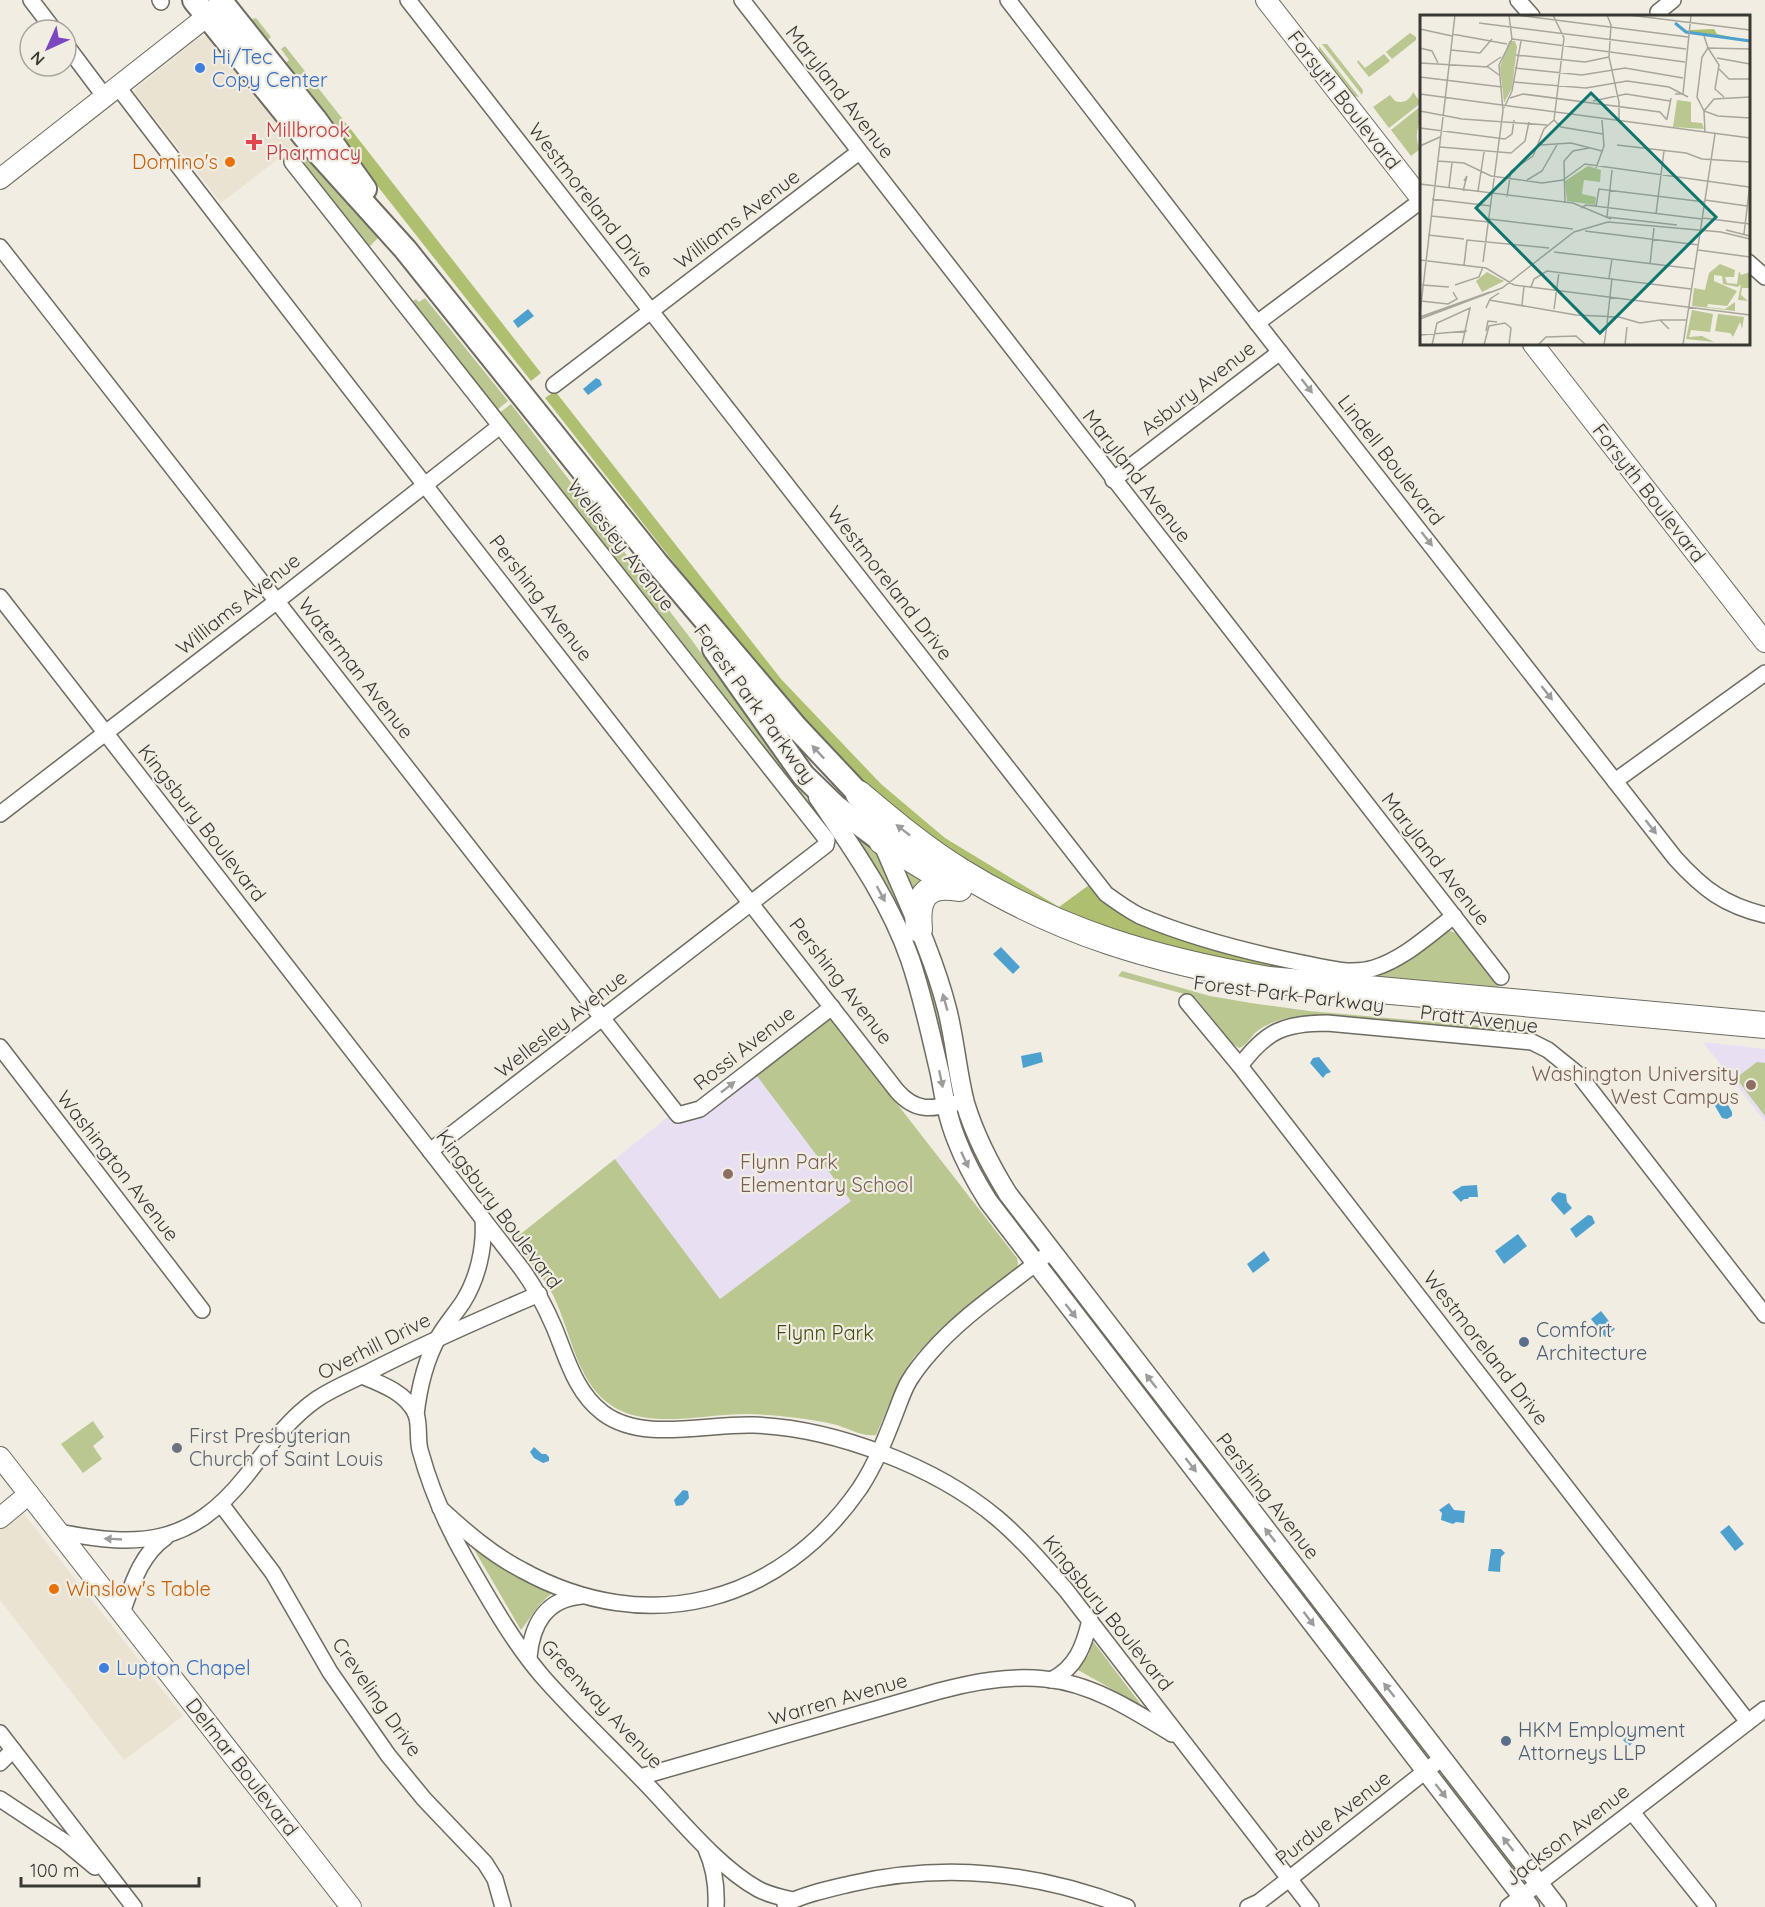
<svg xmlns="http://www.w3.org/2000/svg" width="1765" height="1907" viewBox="0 0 1765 1907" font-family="Quicksand,sans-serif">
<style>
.built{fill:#eae3d2}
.education{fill:#e9dff3}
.green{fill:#bac790}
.forest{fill:#aec070}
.water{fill:#4ea1cf}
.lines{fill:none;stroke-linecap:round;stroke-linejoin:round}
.minor-casing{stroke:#6f6b62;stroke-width:18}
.tertiary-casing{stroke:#6f6b62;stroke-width:21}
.secondary-casing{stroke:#6f6b62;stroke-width:22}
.primary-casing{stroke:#6f6b62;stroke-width:26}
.motorway-casing{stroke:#6f6b62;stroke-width:28}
.minor{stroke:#fff;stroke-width:15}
.tertiary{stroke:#fff;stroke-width:18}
.secondary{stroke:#fff;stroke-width:20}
.primary{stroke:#fff;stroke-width:22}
.motorway{stroke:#fff;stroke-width:26}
.oneway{fill:#9c9c9a}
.shop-dot{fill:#3f7fe0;stroke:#f1ede3;stroke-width:2}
.health-dot{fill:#e0444e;stroke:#f1ede3;stroke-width:2}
.food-dot{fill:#e8710a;stroke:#f1ede3;stroke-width:2}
.education-dot{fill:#8d6e63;stroke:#f1ede3;stroke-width:2}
.service-dot{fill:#5c6f8a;stroke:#f1ede3;stroke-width:2}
.worship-dot{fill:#6b7280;stroke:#f1ede3;stroke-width:2}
.labels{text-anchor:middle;stroke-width:4.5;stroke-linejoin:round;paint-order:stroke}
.shop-label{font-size:20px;fill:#366cbe;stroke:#f1ede3;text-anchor:start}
.street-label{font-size:20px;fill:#3a3834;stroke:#f1ede3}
.health-label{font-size:20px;fill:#be3a42;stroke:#f1ede3;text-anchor:start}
.food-label{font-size:20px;fill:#c56008;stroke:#f1ede3;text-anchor:end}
.education-label{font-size:20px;fill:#785e54;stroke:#f1ede3;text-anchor:end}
.service-label{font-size:20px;fill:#4e5e75;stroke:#f1ede3;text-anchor:start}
.park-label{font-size:20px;fill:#444e14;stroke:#f1ede3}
.worship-label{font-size:20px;fill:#5b616d;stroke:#f1ede3;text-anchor:start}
.inset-river{fill:none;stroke:#4ea1cf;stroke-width:3}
.inset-road{fill:none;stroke:#a8a59d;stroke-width:1.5}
.view{fill:#0f766e;fill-opacity:0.15;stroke:#0f766e;stroke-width:3}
.inset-edge{fill:none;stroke:#3a3834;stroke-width:3}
</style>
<rect width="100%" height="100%" fill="#f1ede3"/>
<g class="built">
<path d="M209,35L299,143L221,203L135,93V89L196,40Z"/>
<path d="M18,1511L24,1514L183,1716L124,1760L0,1600V1524Z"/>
</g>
<g class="education">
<path d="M1703,1042L1765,1049V1122Z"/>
<path d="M754,1072L851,1201L720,1299L615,1159L668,1117L679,1121Z"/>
</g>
<g class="green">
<path d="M256,18L271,37L266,42L251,22L252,19Z"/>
<path d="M1410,33L1416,37V40L1392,59L1386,52Z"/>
<path d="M1322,44H1327L1363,90L1362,95Z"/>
<path d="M285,46L349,127L338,136L284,64L289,60L281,49Z"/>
<path d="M1319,46L1359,97L1354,96L1319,51Z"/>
<path d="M1384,54L1390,61L1369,77L1357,62L1358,60L1365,68Z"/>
<path d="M1413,92L1421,103L1389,128L1373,107L1390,95L1395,101C1404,104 1410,100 1413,92Z"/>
<path d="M1421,106C1422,122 1412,134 1420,149L1411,156L1391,130Z"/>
<path d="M303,150L308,153L378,238L367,249L287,152Z"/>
<path d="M425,298L508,401L497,410L410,303L416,299L419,302Z"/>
<path d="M511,404L691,639L778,761L839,840L837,842L774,760L498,414Z"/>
<path d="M854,834L878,849L899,899L937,999L954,1088L950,1092L929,1002L852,835Z"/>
<path d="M901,865L929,880L914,893Z"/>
<path d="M1448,930L1458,934L1499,987L1675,1004L1281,973V966L1352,977Z"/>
<path d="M1122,971L1210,996L1251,1003L1309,1011L1536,1031V1034L1314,1015C1294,1016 1272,1019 1256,1032C1250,1038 1246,1046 1239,1048L1233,1044L1195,997L1118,976Z"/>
<path d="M825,1017L831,1019L1017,1258L1018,1263L1017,1269L1007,1278L962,1310L940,1329L914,1357L900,1380L876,1435C861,1437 847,1427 833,1424C806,1418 774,1415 747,1414C711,1414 673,1424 637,1416C578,1403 575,1340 553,1295C542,1275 527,1258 513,1240L615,1159L720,1299L851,1201L754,1072Z"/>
<path d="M1757,1062L1765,1063V1116L1736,1078Z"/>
<path d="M959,1115L963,1118L1036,1244L1035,1248L985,1187L955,1116Z"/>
<path d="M1052,1270L1057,1271L1354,1652L1346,1657Z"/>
<path d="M93,1421L104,1437L93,1446L102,1459L83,1473L61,1444Z"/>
<path d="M468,1539L555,1590L540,1604L521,1630Z"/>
<path d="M1092,1640L1142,1706L1078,1670L1089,1654Z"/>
<path d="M1378,1688L1429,1749L1422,1754L1375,1691Z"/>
<path d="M1445,1773L1523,1870L1517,1874L1441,1778Z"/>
</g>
<g class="forest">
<path d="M349,127L541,373L531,381L338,136Z"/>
<path d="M555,391L781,679L881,784L945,838L1059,907L1089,885L1113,906L1281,966V973L1169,954L983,878L870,794L754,665L545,398Z"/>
</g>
<g class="water">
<path d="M528,309L534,316L518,328L513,321Z"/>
<path d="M596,378L600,380L602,385L588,395L583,389Z"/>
<path d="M1001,947L1020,967L1013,974L993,954Z"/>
<path d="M1041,1052L1043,1062L1023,1068L1021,1056Z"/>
<path d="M1319,1057L1331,1072L1326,1074L1323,1078L1310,1063L1313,1058Z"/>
<path d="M1720,1099L1727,1103L1732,1112V1116L1727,1119L1722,1118L1715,1106Z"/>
<path d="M1477,1185L1478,1197H1469L1468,1199H1464L1461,1202L1452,1192L1462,1186Z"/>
<path d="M1558,1192L1566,1194L1567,1202L1572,1208L1564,1215L1551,1200L1552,1197Z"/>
<path d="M1588,1215L1592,1216L1595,1223L1576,1238L1570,1229Z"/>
<path d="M1518,1234L1527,1246L1504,1264L1495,1251Z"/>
<path d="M1264,1251L1270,1260L1253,1273L1247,1264Z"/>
<path d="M1601,1311L1615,1329L1605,1337L1591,1319Z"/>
<path d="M534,1447L542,1454H546L549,1457V1461L543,1463L534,1458L530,1452Z"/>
<path d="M683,1490L688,1491L689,1498L683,1505L676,1506L674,1500Z"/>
<path d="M1449,1503L1454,1510L1465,1511L1464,1523L1456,1522L1453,1524L1441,1520L1442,1513L1439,1510Z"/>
<path d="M1729,1525L1744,1544L1735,1551L1720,1532Z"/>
<path d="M1491,1549H1501L1505,1553L1501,1557L1500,1572L1488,1571Z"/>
<path d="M1637,1728L1643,1734L1629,1746L1623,1740Z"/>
</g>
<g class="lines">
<defs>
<g id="minor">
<path d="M31,0L54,30"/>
<path d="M160,0L161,2"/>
<path d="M408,0L1106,894C1117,902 1128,910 1140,916C1192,938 1247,952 1302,963C1325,968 1351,975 1374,968C1404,959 1430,934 1454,916"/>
<path d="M742,0L1501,977"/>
<path d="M1008,0L1247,310L1675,858C1703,889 1724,905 1765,915"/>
<path d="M1518,0L1532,16"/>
<path d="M1658,12L1673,0"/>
<path d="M66,45L105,97"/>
<path d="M118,87C375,424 637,757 897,1091C919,1116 937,1107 965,1101"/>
<path d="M292,162L827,840L826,845L430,1151"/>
<path d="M0,247L678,1115L700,1109L832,1007"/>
<path d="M1748,262L1765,277"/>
<path d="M1257,323L1422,200"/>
<path d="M554,385L859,152"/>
<path d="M1113,480L1280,352"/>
<path d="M0,597L521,1268C535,1287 545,1306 554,1327C567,1358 575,1392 603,1413C643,1443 707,1423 754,1425C834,1428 935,1466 997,1518C1023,1540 1044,1565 1066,1590L1311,1907"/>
<path d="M1615,781L1765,673"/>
<path d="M0,814L277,601L500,426"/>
<path d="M1187,1002L1240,1066L1748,1722"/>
<path d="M0,1047L202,1310"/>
<path d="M1240,1066C1266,1031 1284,1023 1327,1023L1532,1042L1548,1050L1579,1075L1765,1315"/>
<path d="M362,1376C382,1384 406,1393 416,1414C420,1425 417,1439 420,1450C431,1490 447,1527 468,1563C490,1601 513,1642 542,1676C577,1716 616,1752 652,1790C682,1822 720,1868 758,1889C769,1895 780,1897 792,1900"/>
<path d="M416,1415C419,1387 425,1361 439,1336C446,1324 455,1314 463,1302C478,1278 485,1247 483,1219"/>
<path d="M221,1504L273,1573L330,1672L388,1755L424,1799L485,1863L495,1879L503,1907"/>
<path d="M440,1508C465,1531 491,1554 522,1570C647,1639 780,1604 860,1488C875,1465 885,1440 895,1414C899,1404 903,1391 909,1381C915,1371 923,1361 931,1352C963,1315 1007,1287 1045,1256"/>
<path d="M59,1532C141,1548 191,1545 246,1476C267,1449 288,1419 317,1399C335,1387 354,1380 373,1370C428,1342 483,1318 539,1294"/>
<path d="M122,1613C132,1585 140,1555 166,1537"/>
<path d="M529,1657C532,1624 546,1599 582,1596"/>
<path d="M1051,1680C1076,1668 1084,1646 1090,1620"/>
<path d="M0,1733L134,1907"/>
<path d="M0,1763L13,1750"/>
<path d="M640,1777L939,1691C973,1682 1009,1675 1045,1679C1091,1683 1133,1710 1172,1734"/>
<path d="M0,1799L65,1842L95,1867"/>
<path d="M1632,1812L1708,1907"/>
<path d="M706,1849C714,1867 717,1887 716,1907"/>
<path d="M785,1904C805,1894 829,1889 850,1884C946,1862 1036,1872 1127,1907"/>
<path d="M1248,1907L1259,1902L1289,1879L1442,1758"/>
<path d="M1508,1907L1765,1709"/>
</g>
<g id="tertiary">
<path d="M818,797C853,849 889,899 910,959C923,997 931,1036 940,1074C944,1097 948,1119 957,1141C965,1162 976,1182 988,1201L1530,1907"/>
<path d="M881,839C904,895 932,950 947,1009C955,1040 957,1072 965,1103C975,1136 990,1165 1008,1194L1557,1907"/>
</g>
<g id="secondary">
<path d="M1266,0L1422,200"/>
<path d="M0,179L219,7"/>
<path d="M1533,344L1765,642"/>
<path d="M0,1457L351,1907"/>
<path d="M0,1518L29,1494"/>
</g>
<g id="primary">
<path d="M194,0L312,146L405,249L656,562L796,727L859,794"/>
<path d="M220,0L315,119L365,189"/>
<path d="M714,649L803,775L835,806L882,841"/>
</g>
<g id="motorway">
<path d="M859,794C891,821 924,849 960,871C1060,933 1155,960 1269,980L1765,1025"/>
<path d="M882,841L936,874"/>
<path d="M919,929C916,898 925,882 959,888"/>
</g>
</defs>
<use href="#minor" class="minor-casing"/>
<use href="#tertiary" class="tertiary-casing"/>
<use href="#secondary" class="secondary-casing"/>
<use href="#primary" class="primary-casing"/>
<use href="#motorway" class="motorway-casing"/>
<use href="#minor" class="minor"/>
<use href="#tertiary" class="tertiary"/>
<use href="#secondary" class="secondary"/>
<use href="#primary" class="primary"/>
<use href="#motorway" class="motorway"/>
</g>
<defs><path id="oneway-solid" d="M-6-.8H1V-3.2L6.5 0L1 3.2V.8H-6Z" transform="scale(1.5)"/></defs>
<g class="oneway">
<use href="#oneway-solid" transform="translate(1307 386) rotate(52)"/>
<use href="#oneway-solid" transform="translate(1427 539) rotate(52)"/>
<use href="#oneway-solid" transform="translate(1547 693) rotate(52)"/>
<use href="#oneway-solid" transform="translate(818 752) rotate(-133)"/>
<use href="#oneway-solid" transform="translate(1651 827) rotate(52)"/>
<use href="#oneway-solid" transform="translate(903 830) rotate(-142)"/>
<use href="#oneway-solid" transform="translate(881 894) rotate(62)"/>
<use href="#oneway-solid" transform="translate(945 1002) rotate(-106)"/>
<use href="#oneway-solid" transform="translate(941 1079) rotate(78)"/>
<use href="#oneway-solid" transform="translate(728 1087) rotate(-38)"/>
<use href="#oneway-solid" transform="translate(965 1160) rotate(65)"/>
<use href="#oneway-solid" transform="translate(1071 1311) rotate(52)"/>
<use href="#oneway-solid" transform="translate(1151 1381) rotate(-128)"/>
<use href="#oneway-solid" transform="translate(1191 1465) rotate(52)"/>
<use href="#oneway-solid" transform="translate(1270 1535) rotate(-128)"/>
<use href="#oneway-solid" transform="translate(113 1539) rotate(-177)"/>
<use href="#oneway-solid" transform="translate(1309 1619) rotate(53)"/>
<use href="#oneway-solid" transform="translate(1389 1690) rotate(-128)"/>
<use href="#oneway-solid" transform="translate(1441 1791) rotate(52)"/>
<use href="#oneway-solid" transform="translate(1508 1844) rotate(-128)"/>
</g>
<g class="shop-dot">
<circle cx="200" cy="68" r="6"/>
<circle cx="104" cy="1668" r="6"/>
</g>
<path class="health-dot" d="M251 133h6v6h6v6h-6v6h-6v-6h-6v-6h6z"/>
<g class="food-dot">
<circle cx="230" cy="162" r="6"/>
<circle cx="54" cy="1589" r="6"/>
</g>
<g class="education-dot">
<circle cx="1751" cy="1085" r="6"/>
<circle cx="728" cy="1174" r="6"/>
</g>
<g class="service-dot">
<circle cx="1524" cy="1342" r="6"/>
<circle cx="1506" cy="1741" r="6"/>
</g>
<circle class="worship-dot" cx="177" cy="1448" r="6"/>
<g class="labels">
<g class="shop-label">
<text x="212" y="64">Hi/Tec<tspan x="212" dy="23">Copy Center</tspan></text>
<text x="116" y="1675">Lupton Chapel</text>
</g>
<g class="street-label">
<text transform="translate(840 92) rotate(52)" y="7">Maryland Avenue</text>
<text transform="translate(1344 100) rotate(52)" y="7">Forsyth Boulevard</text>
<text transform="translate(591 200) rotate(52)" y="7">Westmoreland Drive</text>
<text transform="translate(737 219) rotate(-37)" y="7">Williams Avenue</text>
<text transform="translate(1198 388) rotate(-38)" y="7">Asbury Avenue</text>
<text transform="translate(1391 460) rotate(52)" y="7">Lindell Boulevard</text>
<text transform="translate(1137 476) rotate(52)" y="7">Maryland Avenue</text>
<text transform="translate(1649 493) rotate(52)" y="7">Forsyth Boulevard</text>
<text transform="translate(621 545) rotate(52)" y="7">Wellesley Avenue</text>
<text transform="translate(890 583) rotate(52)" y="7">Westmoreland Drive</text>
<text transform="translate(541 598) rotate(52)" y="7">Pershing Avenue</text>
<text transform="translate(238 604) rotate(-38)" y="7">Williams Avenue</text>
<text transform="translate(356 668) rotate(52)" y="7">Waterman Avenue</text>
<text transform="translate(755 704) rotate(54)" y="7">Forest Park Parkway</text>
<text transform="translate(202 823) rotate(52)" y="7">Kingsbury Boulevard</text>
<text transform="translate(1436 859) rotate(52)" y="7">Maryland Avenue</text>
<text transform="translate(841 981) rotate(52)" y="7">Pershing Avenue</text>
<text transform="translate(1289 994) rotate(7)" y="7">Forest Park Parkway</text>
<text transform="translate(1479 1019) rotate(7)" y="7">Pratt Avenue</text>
<text transform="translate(561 1024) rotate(-38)" y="7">Wellesley Avenue</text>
<text transform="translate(744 1048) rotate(-38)" y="7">Rossi Avenue</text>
<text transform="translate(118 1166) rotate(52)" y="7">Washington Avenue</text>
<text transform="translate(499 1209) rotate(53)" y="7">Kingsbury Boulevard</text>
<text transform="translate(374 1346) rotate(-27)" y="7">Overhill Drive</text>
<text transform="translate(1486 1348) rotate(52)" y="7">Westmoreland Drive</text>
<text transform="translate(1268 1496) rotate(52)" y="7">Pershing Avenue</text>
<text transform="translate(1108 1613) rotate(51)" y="7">Kingsbury Boulevard</text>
<text transform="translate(377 1697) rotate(55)" y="7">Creveling Drive</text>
<text transform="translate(838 1699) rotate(-16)" y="7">Warren Avenue</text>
<text transform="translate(602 1704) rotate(47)" y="7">Greenway Avenue</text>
<text transform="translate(242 1767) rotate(52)" y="7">Delmar Boulevard</text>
<text transform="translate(1333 1818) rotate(-38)" y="7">Purdue Avenue</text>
<text transform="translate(1567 1835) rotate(-38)" y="7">Jackson Avenue</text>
</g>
<g class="health-label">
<text x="266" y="137">Millbrook<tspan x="266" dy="23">Pharmacy</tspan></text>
</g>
<g class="food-label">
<text x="218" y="169">Domino's</text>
<text x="66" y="1596" text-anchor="start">Winslow's Table</text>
</g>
<g class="education-label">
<text x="1739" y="1081">Washington University<tspan x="1739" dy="23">West Campus</tspan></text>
<text x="740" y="1169" text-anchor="start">Flynn Park<tspan x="740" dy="23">Elementary School</tspan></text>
</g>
<g class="service-label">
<text x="1536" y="1337">Comfort<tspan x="1536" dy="23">Architecture</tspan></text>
<text x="1518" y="1737">HKM Employment<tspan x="1518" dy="23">Attorneys LLP</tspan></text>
</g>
<g class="park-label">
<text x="825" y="1340">Flynn Park</text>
</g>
<g class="worship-label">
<text x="189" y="1443">First Presbyterian<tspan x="189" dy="23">Church of Saint Louis</tspan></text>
</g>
</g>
<g transform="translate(1420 15)">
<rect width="330" height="330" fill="#f1ede3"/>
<path d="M89,26H95L97,32L92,73L84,88L80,52ZM257,85L271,87V107L282,108L284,114L253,112ZM168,151L181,155L180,167L164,165L162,179L176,182L175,190L147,186L145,166ZM300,249L315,255L314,262H305L307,268L317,269L319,256L321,260L330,257V273H322L321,280L328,286L318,285L321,269L318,272L303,269L302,261L294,260V266L317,276L307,291L288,289L287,292L305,294L315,287V296L272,291L274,273L285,275L289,258ZM67,257L84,266L62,277L56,266ZM272,295L293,299L290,317L271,315L269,322L282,321L294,327L266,324ZM298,299L324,302L322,314L320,307L313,322L310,318L295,316Z" fill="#bac790"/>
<path d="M294,14L297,19L330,26L270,18V15Z" fill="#aec070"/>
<path class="inset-river" d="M255,8L266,17L330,26"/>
<path class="inset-road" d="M96,0L268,22M187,0L191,10L189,42L199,87V107M209,0L330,15M59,8L266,34M0,14L32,21M32,19L87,29M284,21L288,33L282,42L277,82L284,96L285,118M92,24L265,47M0,33L12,36L18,48M31,35L60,38L72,24M96,40L165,47L189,42M297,43L330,49M0,48L68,52L79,60M66,52L81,42M95,53L162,60L205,53L263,63M299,54L309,64H330M0,62L82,72M93,67L166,73L207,66L249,72L268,82M0,79L330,123M255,79H263L271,0M304,82L295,74L299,50L288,33L330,34M330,82L294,84L284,96L298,101L330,103M90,83L103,79L240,97L247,105M173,86L206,79L250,86M84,93L92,76L101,26M0,96L42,104L127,110M247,104L251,83M134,105L141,112L183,119M0,113L85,124L92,119L94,105M120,130L151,128L182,136M197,130L266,138L282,144L330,147M0,131L20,122M20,132L91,138L105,126L109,107M18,146L44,148L71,161L122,168L143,165L165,149L329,172M176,153L184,131L182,105M192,155L187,202L257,210M107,165L122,156L138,128M0,169L153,188L191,204M29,172L32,148M43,176L47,161L44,166M58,176L64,137M87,182L91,156L113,141L124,114L134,105L144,23L133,0M12,184L71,191M285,185L327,191M145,188L144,146L153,136L169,133M176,191L179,174L285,187M161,193L166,190L282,204M236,199L244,136M11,201L69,207M283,203L330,209M69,204L153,214M188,207L301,217L330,224M306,215L330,221M165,216L279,230M324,219L330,168M8,220L44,224M278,235L330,242M134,237L275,254M0,245L66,253L94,270L330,300M63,247L83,96L79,50L92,24L89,0M230,249L234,213M44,250L47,225L129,233M189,263L192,244M2,270L29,272M35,270L59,262L63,252M111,272L114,264L127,256L271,274M69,285L156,300L199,302L220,308M1,286L28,289L37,284L33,277M102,290L104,271M66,293L70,284L79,278M134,294L139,257M0,298L35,0M0,302L70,277M0,304L82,273L154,217L188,207M240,305H267M220,308L240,305L249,314M187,309L192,263M66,316L68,306L77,307M0,320L47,316M12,330L17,308L50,293L42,330M64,330L69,311L85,308L91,313L89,330M118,330L126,322L156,321L166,330M184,330L187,310M205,330L207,312M263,330L295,119"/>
<path class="view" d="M171,78L296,202L180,318L56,193Z"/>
<rect width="330" height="330" class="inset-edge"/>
</g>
<g transform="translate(48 48) rotate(225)"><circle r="28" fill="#f1ede3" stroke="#a8a59d" stroke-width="1.5"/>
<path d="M0-4.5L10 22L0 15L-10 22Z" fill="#7a47bf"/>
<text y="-9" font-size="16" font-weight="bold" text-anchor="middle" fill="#3a3834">N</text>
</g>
<path d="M21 1877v9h178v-9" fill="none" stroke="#3a3834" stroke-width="3"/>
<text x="30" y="1877" font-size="18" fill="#3a3834" stroke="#f1ede3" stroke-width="4.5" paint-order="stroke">100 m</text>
</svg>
